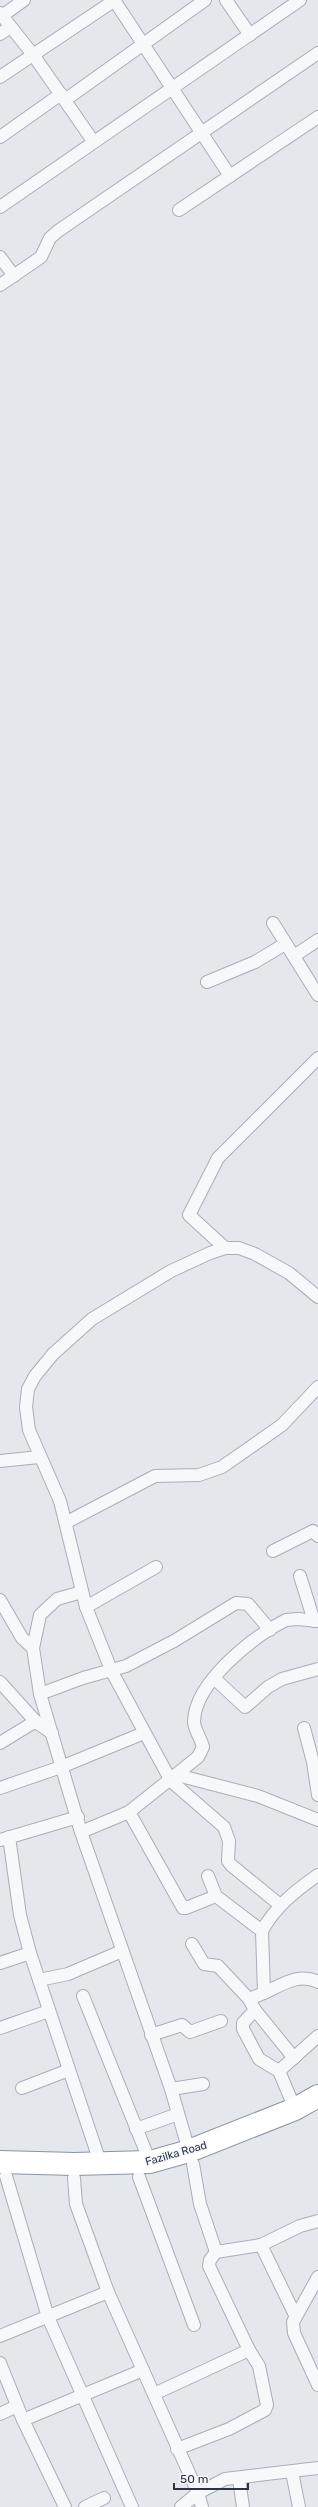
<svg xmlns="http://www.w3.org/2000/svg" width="318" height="2507" viewBox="0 0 318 2507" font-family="Rubik,sans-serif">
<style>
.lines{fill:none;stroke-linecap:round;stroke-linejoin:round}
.street-casing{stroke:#a9aeb7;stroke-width:14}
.highway-casing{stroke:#8b94a3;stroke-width:24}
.street{stroke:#f7f8fa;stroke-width:12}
.highway{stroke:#fff;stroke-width:22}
.labels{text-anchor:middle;stroke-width:3;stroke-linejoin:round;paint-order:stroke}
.street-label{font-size:11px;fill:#2b3445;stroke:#f4f6f9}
</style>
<rect width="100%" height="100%" fill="#e4e7ec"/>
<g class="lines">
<defs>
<g id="street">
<path d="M114,0L230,176"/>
<path d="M226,0L250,35"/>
<path d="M0,13L34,56L93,141"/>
<path d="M2,16L24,0"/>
<path d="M0,34L10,27"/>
<path d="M0,77L115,0"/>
<path d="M65,100L205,0"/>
<path d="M0,137L61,94"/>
<path d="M0,207L300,0"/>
<path d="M179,210L318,117"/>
<path d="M0,257L14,276"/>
<path d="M0,285L41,257L50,238L58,231L318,53"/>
<path d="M273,923L318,995"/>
<path d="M294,956L318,940"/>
<path d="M207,982L255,962L285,944"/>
<path d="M225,1248L189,1215L218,1158L318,1058"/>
<path d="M0,1461L39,1457"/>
<path d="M67,1522L155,1476L199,1475L222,1467L282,1425L318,1387"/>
<path d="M273,1551L313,1531L318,1536"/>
<path d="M300,1576L314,1621"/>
<path d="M82,1592L57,1599L40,1615L33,1648L40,1694L81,1832L171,2089L189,2151"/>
<path d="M0,1600L22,1638L33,1648"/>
<path d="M86,1607L156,1567"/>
<path d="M214,1678L245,1707L268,1687L282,1679L318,1669"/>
<path d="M0,1682L37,1723L52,1733"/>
<path d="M40,1694L83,1678L126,1666L174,1641L236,1603L248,1604L270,1630"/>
<path d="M304,1728L313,1762L318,1795"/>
<path d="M0,1743L36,1721"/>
<path d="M177,1775L258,1796L318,1820"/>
<path d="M0,1788L61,1767L144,1733"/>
<path d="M129,1812L183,1908H186L216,1896"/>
<path d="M81,1832L129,1812L198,1757L203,1747C201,1738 194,1730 194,1721C195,1682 254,1636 286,1620L298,1619L318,1621"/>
<path d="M9,1837L20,1915L30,1953L101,2165"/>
<path d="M0,1840L78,1817"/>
<path d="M208,1876L216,1896L262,1931L264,1993L249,1999"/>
<path d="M280,1905L231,1865L228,1861L229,1841L224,1827L171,1781L112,1672L86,1607L60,1501L29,1430L26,1407L28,1389L35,1376L53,1354L92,1319L171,1271L210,1253L225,1248H239L255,1254L289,1273L318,1297"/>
<path d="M262,1931C275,1907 295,1891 318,1875"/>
<path d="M192,1944L204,1964L218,1966L249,1999L255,2010L294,2058"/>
<path d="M0,1963L30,1953"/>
<path d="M39,1980L68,1974L122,1951"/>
<path d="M264,1993C281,1985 300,1972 318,1982"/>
<path d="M83,1996L150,2162"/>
<path d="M255,2010L243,2023V2029L259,2059L279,2071"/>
<path d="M0,2028L49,2011"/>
<path d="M151,2035L182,2025L190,2032L221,2021"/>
<path d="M22,2088L69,2070"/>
<path d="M171,2089L203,2084"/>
<path d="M295,2109L279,2071L318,2036"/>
<path d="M136,2129L178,2114"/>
<path d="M193,2164L200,2204L216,2252L261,2245L295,2315"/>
<path d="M6,2176L48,2317L132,2507"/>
<path d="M139,2177L194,2325"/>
<path d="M74,2178L76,2204L108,2292L198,2493L202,2507"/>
<path d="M261,2245L300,2226L318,2221"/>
<path d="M318,2277L293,2322L294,2333L318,2385"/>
<path d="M0,2336L108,2292"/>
<path d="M0,2363L23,2420L65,2507"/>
<path d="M154,2394L249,2350L209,2266L210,2260L216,2252"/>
<path d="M0,2414L17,2406"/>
<path d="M23,2420L143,2370"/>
<path d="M177,2449L229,2429L265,2410L267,2405L259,2366L249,2350"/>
<path d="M292,2472L299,2507"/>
<path d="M239,2479L243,2507"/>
<path d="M85,2507L104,2498"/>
<path d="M181,2507L198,2493L225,2479L318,2468"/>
</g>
<path id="highway" d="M0,2162L74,2164L150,2162L189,2151L295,2109L318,2096"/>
</defs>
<use href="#street" class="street-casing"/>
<use href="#highway" class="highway-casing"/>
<use href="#street" class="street"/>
<use href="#highway" class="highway"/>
</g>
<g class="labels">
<g class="street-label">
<text transform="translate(176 2153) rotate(-16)" y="4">Fazilka Road</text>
</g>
</g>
<path d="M174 2483v6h74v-6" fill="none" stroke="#2b3445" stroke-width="2"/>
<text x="180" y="2483" font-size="12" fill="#2b3445" stroke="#f4f6f9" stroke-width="3" paint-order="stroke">50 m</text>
</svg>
